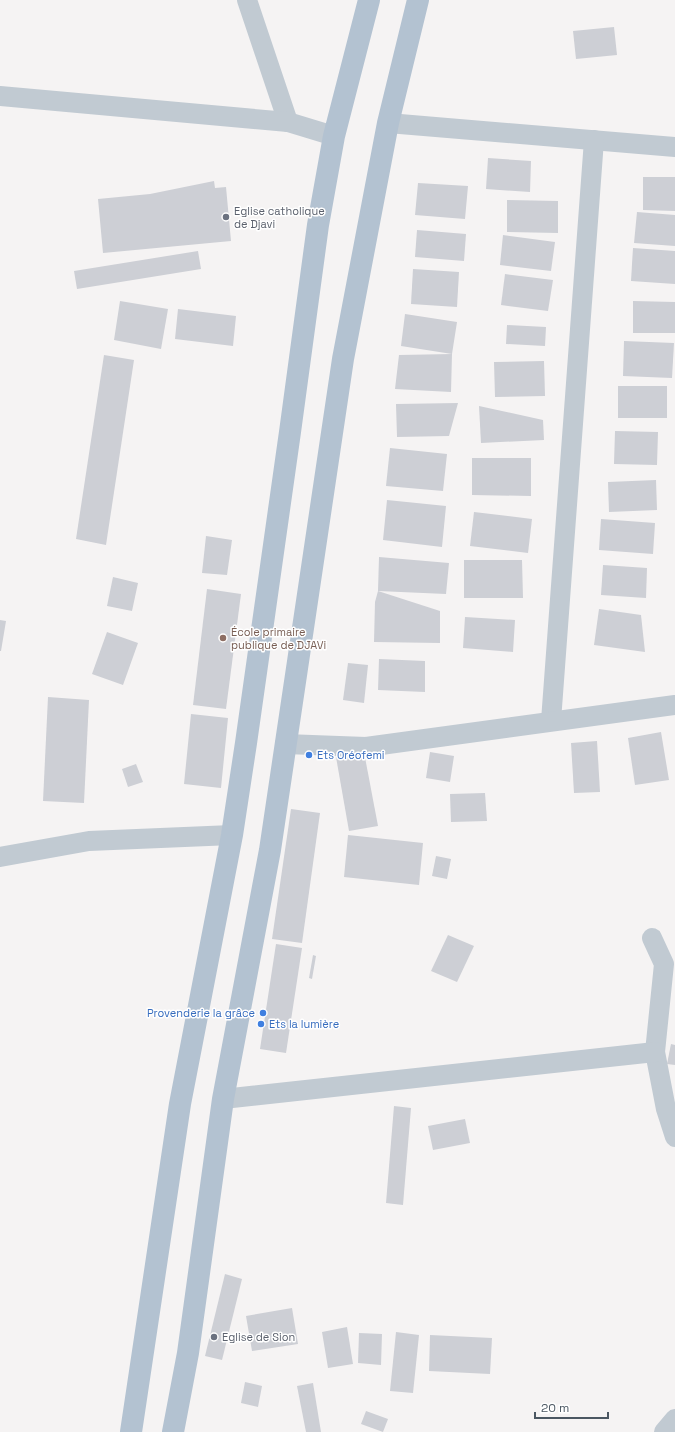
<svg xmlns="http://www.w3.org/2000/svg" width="675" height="1432" viewBox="0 0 675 1432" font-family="'Space Grotesk',sans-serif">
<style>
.building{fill:#cdcfd5}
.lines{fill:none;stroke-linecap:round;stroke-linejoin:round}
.street{stroke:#c1cad2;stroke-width:20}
.primary{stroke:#b3c2d1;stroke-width:22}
.worship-dot{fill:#6b7280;stroke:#fff;stroke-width:1.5}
.education-dot{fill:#8d6e63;stroke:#fff;stroke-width:1.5}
.shop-dot{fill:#3f7fe0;stroke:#fff;stroke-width:1.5}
.labels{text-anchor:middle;stroke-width:3;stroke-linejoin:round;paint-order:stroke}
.worship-label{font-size:11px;fill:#5b616d;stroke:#fff;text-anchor:start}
.education-label{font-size:11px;fill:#785e54;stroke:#fff;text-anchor:start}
.shop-label{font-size:11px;fill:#366cbe;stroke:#fff;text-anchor:start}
</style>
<rect width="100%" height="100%" fill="#f5f3f3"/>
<g class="building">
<path d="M614,27L617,55L576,59L573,31Z"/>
<path d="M488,158L531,161L530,192L486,189Z"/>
<path d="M643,177H675V211L643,210Z"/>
<path d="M214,181L215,188L226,187L231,241L103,253L98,199L150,194Z"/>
<path d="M418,183L468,186L465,219L415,215Z"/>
<path d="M507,200L558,201V233L507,232Z"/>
<path d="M637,212L675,215V246L634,243Z"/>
<path d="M417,230L466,234L464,261L415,257Z"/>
<path d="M503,235L555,242L551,271L500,265Z"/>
<path d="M633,248L675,251V284L631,281Z"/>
<path d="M198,251L201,269L77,289L74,271Z"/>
<path d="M413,269L459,272L457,307L411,304Z"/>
<path d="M505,274L553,280L548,311L501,305Z"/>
<path d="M120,301L168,309L161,349L114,340Z"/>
<path d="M633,301L675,302V333H633Z"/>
<path d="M178,309L236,316L233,346L175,339Z"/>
<path d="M405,314L457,322L452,354L451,392L395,389L399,355L452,354L401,346Z"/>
<path d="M507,325L546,327L545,346L506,344Z"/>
<path d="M624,341L674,343L672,378L623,376Z"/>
<path d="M104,355L134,360L106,545L76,539Z"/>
<path d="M544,361L545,396L495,397L494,362Z"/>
<rect x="618" y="386" width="49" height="32"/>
<path d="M458,403L449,436L397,437L396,404Z"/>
<path d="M479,406L543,420L544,440L481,443Z"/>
<path d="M615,431L658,432L657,465L614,464Z"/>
<path d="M390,448L447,454L443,491L386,486Z"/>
<path d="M472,458H531V496L472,495Z"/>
<path d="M656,480L657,510L609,512L608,482Z"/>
<path d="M387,500L446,506L442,547L383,540Z"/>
<path d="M474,512L532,519L528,553L470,546Z"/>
<path d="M601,519L655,523L653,554L599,550Z"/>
<path d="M206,536L232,540L227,575L202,573Z"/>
<path d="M379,557L449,563L446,594L378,591Z"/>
<path d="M464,560H522L523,598H464Z"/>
<path d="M603,565L647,568L646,598L601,595Z"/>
<path d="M113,577L138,583L132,611L107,606Z"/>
<path d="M207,589L241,594L226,709L193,705Z"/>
<path d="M378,591L440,611V643L374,642L375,602Z"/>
<path d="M599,609L641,615L645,652L594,645Z"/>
<path d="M465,617L515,620L513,652L463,648Z"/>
<path d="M0,620L6,621L1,651H0Z"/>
<path d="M107,632L138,643L123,685L92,674Z"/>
<path d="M379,659L425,661V692L378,690Z"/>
<path d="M348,663L368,665L364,703L343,700Z"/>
<path d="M48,697L89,700L84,803L43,801Z"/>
<path d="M191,714L228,718L221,788L184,784Z"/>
<path d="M661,732L669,780L635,785L628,738Z"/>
<path d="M597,741L600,792L574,793L571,743Z"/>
<path d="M364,752L378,826L349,831L336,757Z"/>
<path d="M430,752L454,756L450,782L426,778Z"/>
<path d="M136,764L143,782L128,787L122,769Z"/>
<path d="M485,793L487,821L451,822L450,794Z"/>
<path d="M291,809L320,813L302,943L272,939Z"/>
<path d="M348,835L423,843L419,885L344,877Z"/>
<path d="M436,856L451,859L447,879L432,876Z"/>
<path d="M448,935L474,946L457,982L431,971Z"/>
<path d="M276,944L302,948L286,1053L260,1049Z"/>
<path d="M313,955L316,956L312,979L309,978Z"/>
<path d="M671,1044L675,1045V1065L667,1064Z"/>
<path d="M394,1106L411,1108L403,1205L386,1203Z"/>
<path d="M465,1119L470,1143L433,1150L428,1126Z"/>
<path d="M225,1274L242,1279L222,1360L205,1356Z"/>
<path d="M292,1308L298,1344L252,1351L246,1316Z"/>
<path d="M347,1327L353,1364L328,1368L322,1332Z"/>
<path d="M396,1332L419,1335L413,1393L390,1391Z"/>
<path d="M359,1333L382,1334L381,1365L358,1363Z"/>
<path d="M430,1335L492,1338L490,1374L429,1371Z"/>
<path d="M245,1382L262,1386L258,1407L241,1403Z"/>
<path d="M313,1383L321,1432H306L297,1386Z"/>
<path d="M366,1411L388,1419L383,1432L361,1424Z"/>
</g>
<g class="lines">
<g class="street">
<path d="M247,0L288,122"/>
<path d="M0,96L288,122L334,136"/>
<path d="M388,123L675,147"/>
<path d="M551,721L594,140"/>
<path d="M285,744L366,747L675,705"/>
<path d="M0,857L89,841L232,835"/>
<path d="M652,938L664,964L655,1052L666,1109L675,1137"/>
<path d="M223,1099L655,1052"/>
<path d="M664,1432L675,1419"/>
</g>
<g class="primary">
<path d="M131,1432L180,1104L232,835L246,743L290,432L318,225L334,136L369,0"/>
<path d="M173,1432L188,1353L223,1099L270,850L343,359L388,123L418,0"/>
</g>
</g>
<g class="worship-dot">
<circle cx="226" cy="217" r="4"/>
<circle cx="214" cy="1337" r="4"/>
</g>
<circle class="education-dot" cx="223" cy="638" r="4"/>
<g class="shop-dot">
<circle cx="309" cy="755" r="4"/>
<circle cx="263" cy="1013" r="4"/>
<circle cx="261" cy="1024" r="4"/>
</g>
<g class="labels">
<g class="worship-label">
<text x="234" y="215">Eglise catholique<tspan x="234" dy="13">de Djavi</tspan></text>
<text x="222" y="1341">Eglise de Sion</text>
</g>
<g class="education-label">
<text x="231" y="636">École primaire<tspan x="231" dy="13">publique de DJAVi</tspan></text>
</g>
<g class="shop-label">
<text x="317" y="759">Ets Oréofemi</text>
<text x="255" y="1017" text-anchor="end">Provenderie la grâce</text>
<text x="269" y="1028">Ets la lumière</text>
</g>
</g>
<path d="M535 1412v6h73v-6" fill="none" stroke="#4a5661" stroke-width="2"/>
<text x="541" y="1412" font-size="12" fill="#4a5661" stroke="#ffffff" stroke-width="3" paint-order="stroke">20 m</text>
</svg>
